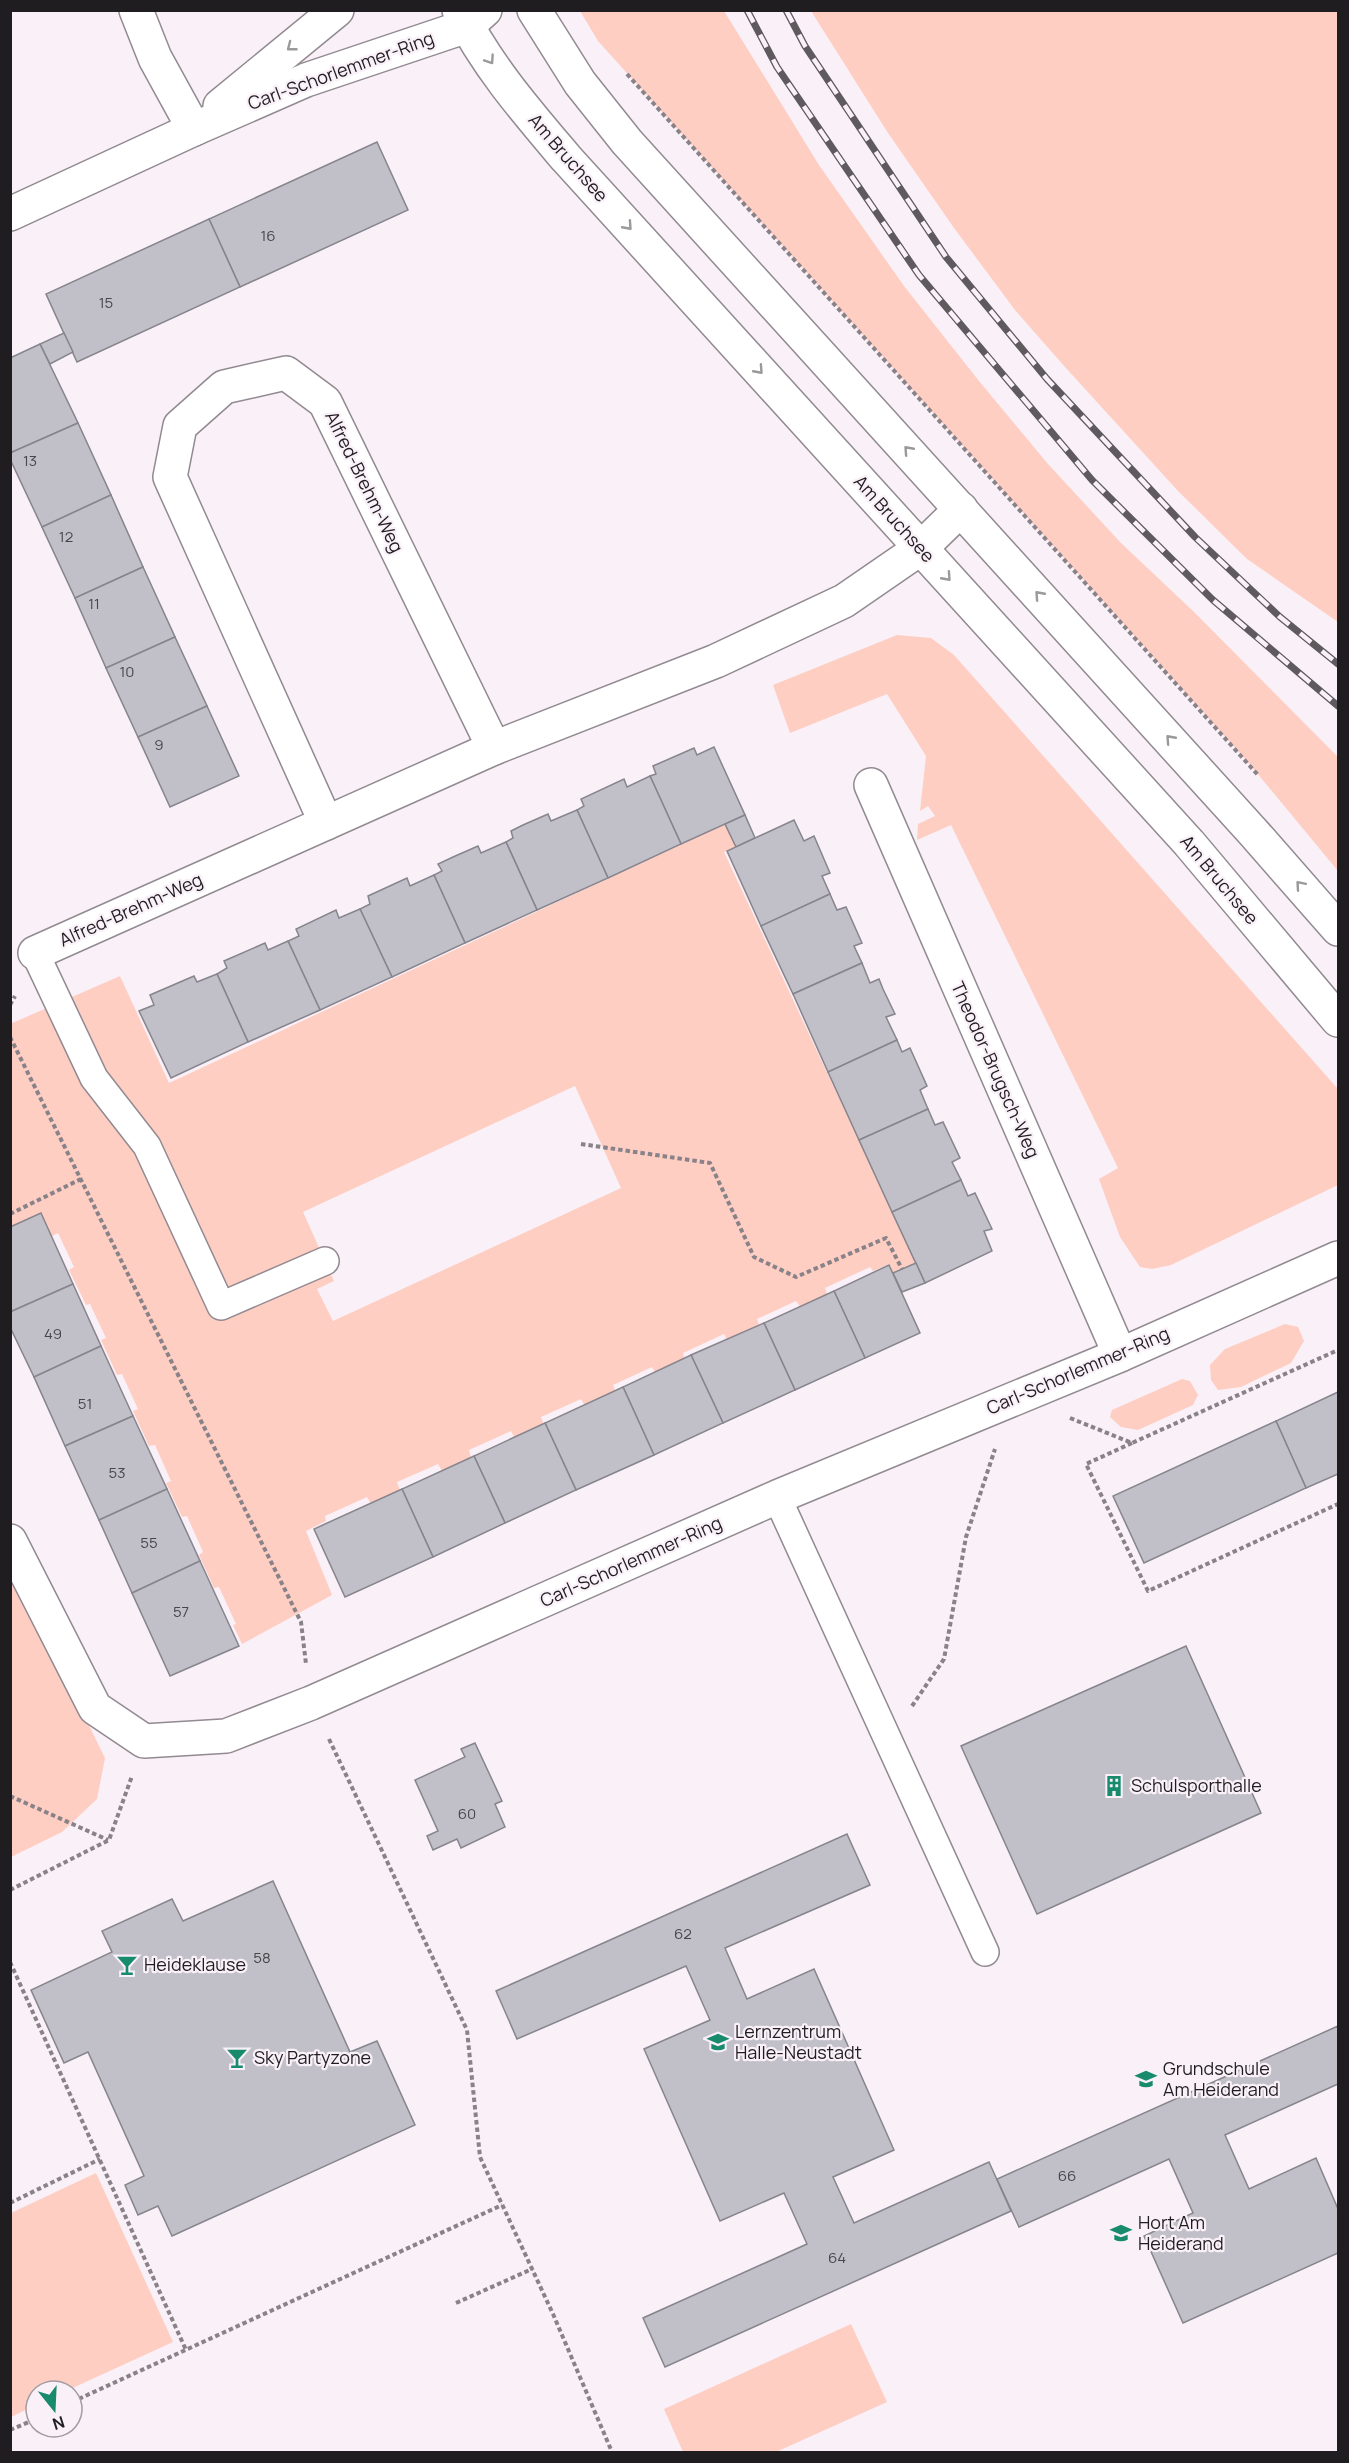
<svg xmlns="http://www.w3.org/2000/svg" width="1349" height="2463" viewBox="0 0 1349 2463" font-family="Manrope,sans-serif">
<style>
.green{fill:#ffcec3;fill-rule:evenodd}
.building{fill:#c1bfc8;stroke:#86848c;stroke-width:1.5}
.lines{fill:none;stroke-linecap:round;stroke-linejoin:round}
.lane-casing{stroke:#928a91;stroke-width:30}
.street-casing{stroke:#928a91;stroke-width:36}
.secondary-casing{stroke:#928a91;stroke-width:36}
.path{stroke:#898389;stroke-width:4;stroke-dasharray:4.5 3;stroke-linecap:butt}
.lane{stroke:#fff;stroke-width:27}
.street{stroke:#fff;stroke-width:33}
.secondary{stroke:#fff;stroke-width:33}
.rail-casing{stroke:#5f5a5e;stroke-width:7}
.rail{stroke:#f9f0f8;stroke-width:4.5;stroke-dasharray:14;stroke-linecap:butt}
.oneway{stroke:#9b999b}
.labels{text-anchor:middle;stroke-width:4.5;stroke-linejoin:round;paint-order:stroke}
.number-label{font-size:15px;fill:#48464a}
.street-label{font-size:18px;fill:#201d20;stroke:#f9f0f8}
.poi-label{font-size:18px;fill:#201d20;stroke:#f9f0f8;text-anchor:start}
</style>
<rect width="100%" height="100%" fill="#f9f0f8"/>
<g class="green">
<path d="M580,11H724L819,165L904,286L979,381L1048,464L1121,543L1193,611L1338,757V871L1247,761L598,41Z"/>
<path d="M811,11H1338V622L1247,559L1178,491L1065,367L1015,310L954,228L888,133Z"/>
<path d="M897,635L931,638L954,655L1338,1089V1185L1171,1265L1152,1269L1140,1267L1120,1237L1099,1179L1118,1168L951,825L917,840L918,824L935,816L928,806L920,811L926,756L887,694L790,733L773,685Z"/>
<path d="M725,824L736,847L724,852L916,1263L893,1273L889,1264L873,1271L870,1267L825,1288L828,1297L801,1308L796,1301L757,1319L760,1327L728,1342L724,1334L683,1353L685,1361L656,1374L652,1367L613,1385L616,1393L585,1406L581,1399L541,1417L544,1425L515,1439L511,1431L469,1450L471,1458L442,1471L438,1464L397,1482L400,1490L371,1504L367,1497L325,1516L326,1521L306,1531L332,1595L242,1644L233,1625L236,1624L219,1587L214,1588L199,1555L203,1552L187,1516L182,1517L166,1483L171,1481L155,1445L149,1446L133,1411L138,1409L122,1374L117,1375L101,1340L106,1338L90,1304L86,1305L69,1270L74,1267L58,1233L50,1237L40,1214L11,1227L10,1024L120,976L169,1083ZM575,1086L621,1188L333,1321L317,1289L334,1281L303,1212Z"/>
<path d="M1285,1324L1298,1327L1304,1341L1291,1363L1241,1387L1218,1390L1211,1380L1210,1365L1225,1349Z"/>
<path d="M1182,1379L1190,1381L1198,1395L1193,1405L1138,1430L1121,1427L1110,1417L1112,1410Z"/>
<path d="M10,1565L105,1758L97,1799L62,1832L11,1857Z"/>
<path d="M96,2173L173,2342L66,2391H36V2405L11,2417V2213Z"/>
<path d="M851,2324L887,2402L776,2452H683L664,2409Z"/>
</g>
<g class="building">
<path d="M377,142L408,210L240,287L209,219Z"/>
<path d="M209,219L240,287L77,362L46,294Z"/>
<path d="M64,333L73,352L50,364L40,344Z"/>
<path d="M40,344L78,423L10,453V358Z"/>
<path d="M78,423L111,495L42,527L10,459V453Z"/>
<path d="M111,495L143,567L75,598L42,527Z"/>
<path d="M143,567L175,637L106,668L75,598Z"/>
<path d="M175,637L207,706L138,737L106,668Z"/>
<path d="M207,706L239,776L170,807L138,737Z"/>
<path d="M714,747L745,815L681,844L650,776L656,774L653,766L694,748L697,755Z"/>
<path d="M650,776L681,844L608,878L577,810L584,806L581,799L624,779L627,787Z"/>
<path d="M577,810L608,878L537,910L506,842L513,838L511,831L523,825L548,814L551,821Z"/>
<path d="M745,815L755,838L736,847L725,824Z"/>
<path d="M794,820L804,841L814,836L830,873L822,876L830,894L761,926L727,851Z"/>
<path d="M506,842L537,910L465,943L434,875L442,871L438,864L453,857L478,846L481,853Z"/>
<path d="M434,875L465,943L392,977L360,909L370,904L368,896L407,878L410,886Z"/>
<path d="M830,894L837,910L846,907L862,943L854,946L862,963L793,994L761,926Z"/>
<path d="M360,909L392,977L320,1010L288,941L299,936L296,929L336,910L339,918Z"/>
<path d="M288,941L320,1010L248,1042L217,974L227,968L224,961L265,943L268,950Z"/>
<path d="M862,963L870,983L879,979L883,989L895,1014L886,1017L897,1040L828,1072L793,994Z"/>
<path d="M217,974L248,1042L171,1078L139,1011L154,1005L150,995L194,976L197,982Z"/>
<path d="M897,1040L902,1052L910,1048L927,1086L920,1090L928,1109L859,1140L828,1072Z"/>
<path d="M928,1109L935,1125L943,1122L960,1158L952,1162L961,1180L892,1212L859,1140Z"/>
<path d="M961,1180L968,1196L975,1193L992,1229L984,1231L992,1251L925,1283L892,1212Z"/>
<path d="M41,1213L73,1284L10,1312V1227Z"/>
<path d="M916,1263L925,1283L902,1292L893,1273Z"/>
<path d="M889,1265L920,1333L865,1358L834,1291Z"/>
<path d="M73,1284L101,1346L34,1377L10,1327V1312Z"/>
<path d="M834,1291L865,1358L795,1390L764,1323Z"/>
<path d="M764,1323L795,1390L723,1423L691,1355Z"/>
<path d="M101,1346L133,1416L65,1446L34,1377Z"/>
<path d="M691,1355L723,1423L654,1455L623,1387Z"/>
<path d="M623,1387L654,1455L576,1490L545,1423Z"/>
<path d="M1338,1392V1474L1306,1488L1276,1421Z"/>
<path d="M133,1416L167,1489L99,1520L65,1446Z"/>
<path d="M1276,1421L1306,1488L1144,1563L1113,1496Z"/>
<path d="M545,1423L576,1490L505,1523L474,1456Z"/>
<path d="M474,1456L505,1523L433,1557L402,1489Z"/>
<path d="M167,1489L200,1561L132,1593L99,1520Z"/>
<path d="M402,1489L433,1557L345,1597L314,1529Z"/>
<path d="M200,1561L239,1646L170,1676L132,1593Z"/>
<path d="M1186,1646L1261,1813L1037,1914L961,1746Z"/>
<path d="M475,1743L502,1801L495,1804L505,1827L461,1848L457,1839L433,1850L427,1836L438,1831L415,1780L465,1757L461,1749Z"/>
<path d="M847,1834L870,1885L725,1948L747,1999L814,1969L894,2150L833,2177L854,2223L989,2162L1011,2211L665,2367L643,2318L807,2244L784,2193L720,2221L644,2049L710,2020L686,1966L517,2039L496,1991Z"/>
<path d="M273,1881L350,2052L377,2041L415,2125L172,2236L158,2206L138,2215L125,2185L144,2176L88,2052L64,2063L31,1990L112,1952L102,1931L172,1899L183,1921Z"/>
<path d="M1338,2026V2084L1225,2135L1249,2189L1316,2158L1338,2209V2253L1183,2323L1144,2236L1193,2213L1169,2159L1019,2227L997,2179Z"/>
</g>
<g class="lines">
<defs>
<g id="lane">
<path d="M35,953L94,1078L147,1146L221,1306L325,1261"/>
<path d="M777,1497L985,1952"/>
</g>
<g id="street">
<path d="M136,10L155,58L194,129"/>
<path d="M220,106L337,10"/>
<path d="M10,214L194,129L306,80L467,26L485,10"/>
<path d="M871,785L1120,1355"/>
<path d="M326,823L170,477L180,426L224,387L286,373L325,402L494,748"/>
<path d="M35,953L494,748L716,661L844,601L921,548L961,509"/>
<path d="M10,1541L95,1708L144,1741L226,1736L311,1703L777,1497L1120,1355L1338,1258"/>
</g>
<g id="secondary">
<path d="M459,10C486,65 527,112 566,158L1189,843L1338,1020"/>
<path d="M534,10L580,83L627,142L1253,832L1338,929"/>
</g>
</defs>
<use href="#lane" class="lane-casing"/>
<use href="#street" class="street-casing"/>
<use href="#secondary" class="secondary-casing"/>
<g class="path">
<path d="M627,74L1258,775"/>
<path d="M10,1005L15,996"/>
<path d="M10,1037L301,1622L306,1664"/>
<path d="M581,1144L710,1163L754,1257L796,1277L886,1238L902,1269"/>
<path d="M10,1214L81,1179"/>
<path d="M1070,1418L1132,1443L1338,1350"/>
<path d="M1132,1443L1086,1464L1148,1591L1338,1504"/>
<path d="M912,1706L944,1659L966,1537L995,1449"/>
<path d="M329,1739L467,2030L480,2157L553,2314L612,2452"/>
<path d="M10,1796L108,1840"/>
<path d="M10,1890L109,1840L132,1776"/>
<path d="M10,1962L186,2350"/>
<path d="M10,2203L100,2159"/>
<path d="M456,2303L532,2269"/>
<path d="M72,2402L502,2205"/>
<path d="M10,2430L36,2419"/>
</g>
<use href="#lane" class="lane"/>
<use href="#street" class="street"/>
<use href="#secondary" class="secondary"/>
<defs>
<g id="rail">
<path d="M747,10L777,67L919,275L1092,480L1213,600L1338,706"/>
<path d="M786,10L805,46L946,257L1047,379L1195,537L1280,617L1338,664"/>
</g>
</defs>
<use href="#rail" class="rail-casing"/>
<use href="#rail" class="rail"/>
</g>
<defs><path id="oneway-chevron" d="M-2-3.5L2.5 0L-2 3.5" fill="none" stroke-width="1.6" stroke-linecap="round" stroke-linejoin="round" transform="scale(1.5)"/></defs>
<g class="oneway">
<use href="#oneway-chevron" transform="translate(291 47) rotate(142)"/>
<use href="#oneway-chevron" transform="translate(490 60) rotate(56)"/>
<use href="#oneway-chevron" transform="translate(628 226) rotate(48)"/>
<use href="#oneway-chevron" transform="translate(759 370) rotate(48)"/>
<use href="#oneway-chevron" transform="translate(908 450) rotate(-132)"/>
<use href="#oneway-chevron" transform="translate(947 577) rotate(48)"/>
<use href="#oneway-chevron" transform="translate(1039 595) rotate(-132)"/>
<use href="#oneway-chevron" transform="translate(1170 739) rotate(-132)"/>
<use href="#oneway-chevron" transform="translate(1300 885) rotate(-131)"/>
</g>
<defs>
<symbol id="building-bare" viewBox="-9 -9 18 18"><path d="M-4-6H4V6H1V3H-1V6H-4ZM-2.5-4.3h1.7v1.8h-1.7ZM.8-4.3h1.7v1.8H.8ZM-2.5-1h1.7V.8h-1.7ZM.8-1h1.7V.8H.8Z" fill="#178b6c" stroke="#f9f0f8" stroke-width="2.5" paint-order="stroke"/></symbol>
<symbol id="bar-bare" viewBox="-9 -9 18 18"><path d="M-6-5H6L.8 .8V4.5H3.5V6h-7V4.5H-.8V.8Z" fill="#178b6c" stroke="#f9f0f8" stroke-width="2.5" paint-order="stroke"/></symbol>
<symbol id="school-bare" viewBox="-9 -9 18 18"><path d="M0-5L7-2L0 1L-7-2ZM-4 1L0 2.5L4 1V4Q0 6-4 4Z" fill="#178b6c" stroke="#f9f0f8" stroke-width="2.5" paint-order="stroke"/></symbol>
</defs>
<g fill-rule="evenodd">
<use href="#building-bare" x="1099" y="1771" width="30" height="30"/>
<use href="#bar-bare" x="112" y="1950" width="30" height="30"/>
<use href="#school-bare" x="703" y="2027" width="30" height="30"/>
<use href="#bar-bare" x="222" y="2043" width="30" height="30"/>
<use href="#school-bare" x="1131" y="2064" width="30" height="30"/>
<use href="#school-bare" x="1106" y="2218" width="30" height="30"/>
</g>
<g class="labels">
<g class="number-label">
<text x="268" y="241">16</text>
<text x="106" y="308">15</text>
<text x="30" y="466">13</text>
<text x="66" y="542">12</text>
<text x="94" y="609">11</text>
<text x="127" y="677">10</text>
<text x="159" y="750">9</text>
<text x="53" y="1339">49</text>
<text x="85" y="1409">51</text>
<text x="117" y="1478">53</text>
<text x="149" y="1548">55</text>
<text x="181" y="1617">57</text>
<text x="467" y="1819">60</text>
<text x="683" y="1939">62</text>
<text x="262" y="1963">58</text>
<text x="1067" y="2181">66</text>
<text x="837" y="2263">64</text>
</g>
<g class="street-label">
<text transform="translate(341 71) rotate(-20)" y="6">Carl-Schorlemmer-Ring</text>
<text transform="translate(568 158) rotate(49)" y="6">Am Bruchsee</text>
<text transform="translate(364 482) rotate(64)" y="6">Alfred-Brehm-Weg</text>
<text transform="translate(894 519) rotate(48)" y="6">Am Bruchsee</text>
<text transform="translate(1219 880) rotate(50)" y="6">Am Bruchsee</text>
<text transform="translate(131 910) rotate(-24)" y="6">Alfred-Brehm-Weg</text>
<text transform="translate(995 1070) rotate(66)" y="6">Theodor-Brugsch-Weg</text>
<text transform="translate(1078 1371) rotate(-23)" y="6">Carl-Schorlemmer-Ring</text>
<text transform="translate(631 1562) rotate(-24)" y="6">Carl-Schorlemmer-Ring</text>
</g>
<g class="poi-label">
<text x="1131" y="1792">Schulsporthalle</text>
<text x="144" y="1971">Heideklause</text>
<text x="735" y="2038">Lernzentrum<tspan x="735" dy="21">Halle-Neustadt</tspan></text>
<text x="254" y="2064">Sky Partyzone</text>
<text x="1163" y="2075">Grundschule<tspan x="1163" dy="21">Am Heiderand</tspan></text>
<text x="1138" y="2229">Hort Am<tspan x="1138" dy="21">Heiderand</tspan></text>
</g>
</g>
<rect width="1349" height="2463" fill="none" stroke="#201d20" stroke-width="24"/>
<g transform="translate(54 2409) rotate(162)"><circle r="28" fill="#f9f0f8" stroke="#a29ca2" stroke-width="1.5"/>
<path d="M0-4.5L10 22L0 15L-10 22Z" fill="#178b6c"/>
<text y="-9" font-size="16" font-weight="bold" text-anchor="middle" fill="#201d20">N</text>
</g>
</svg>
